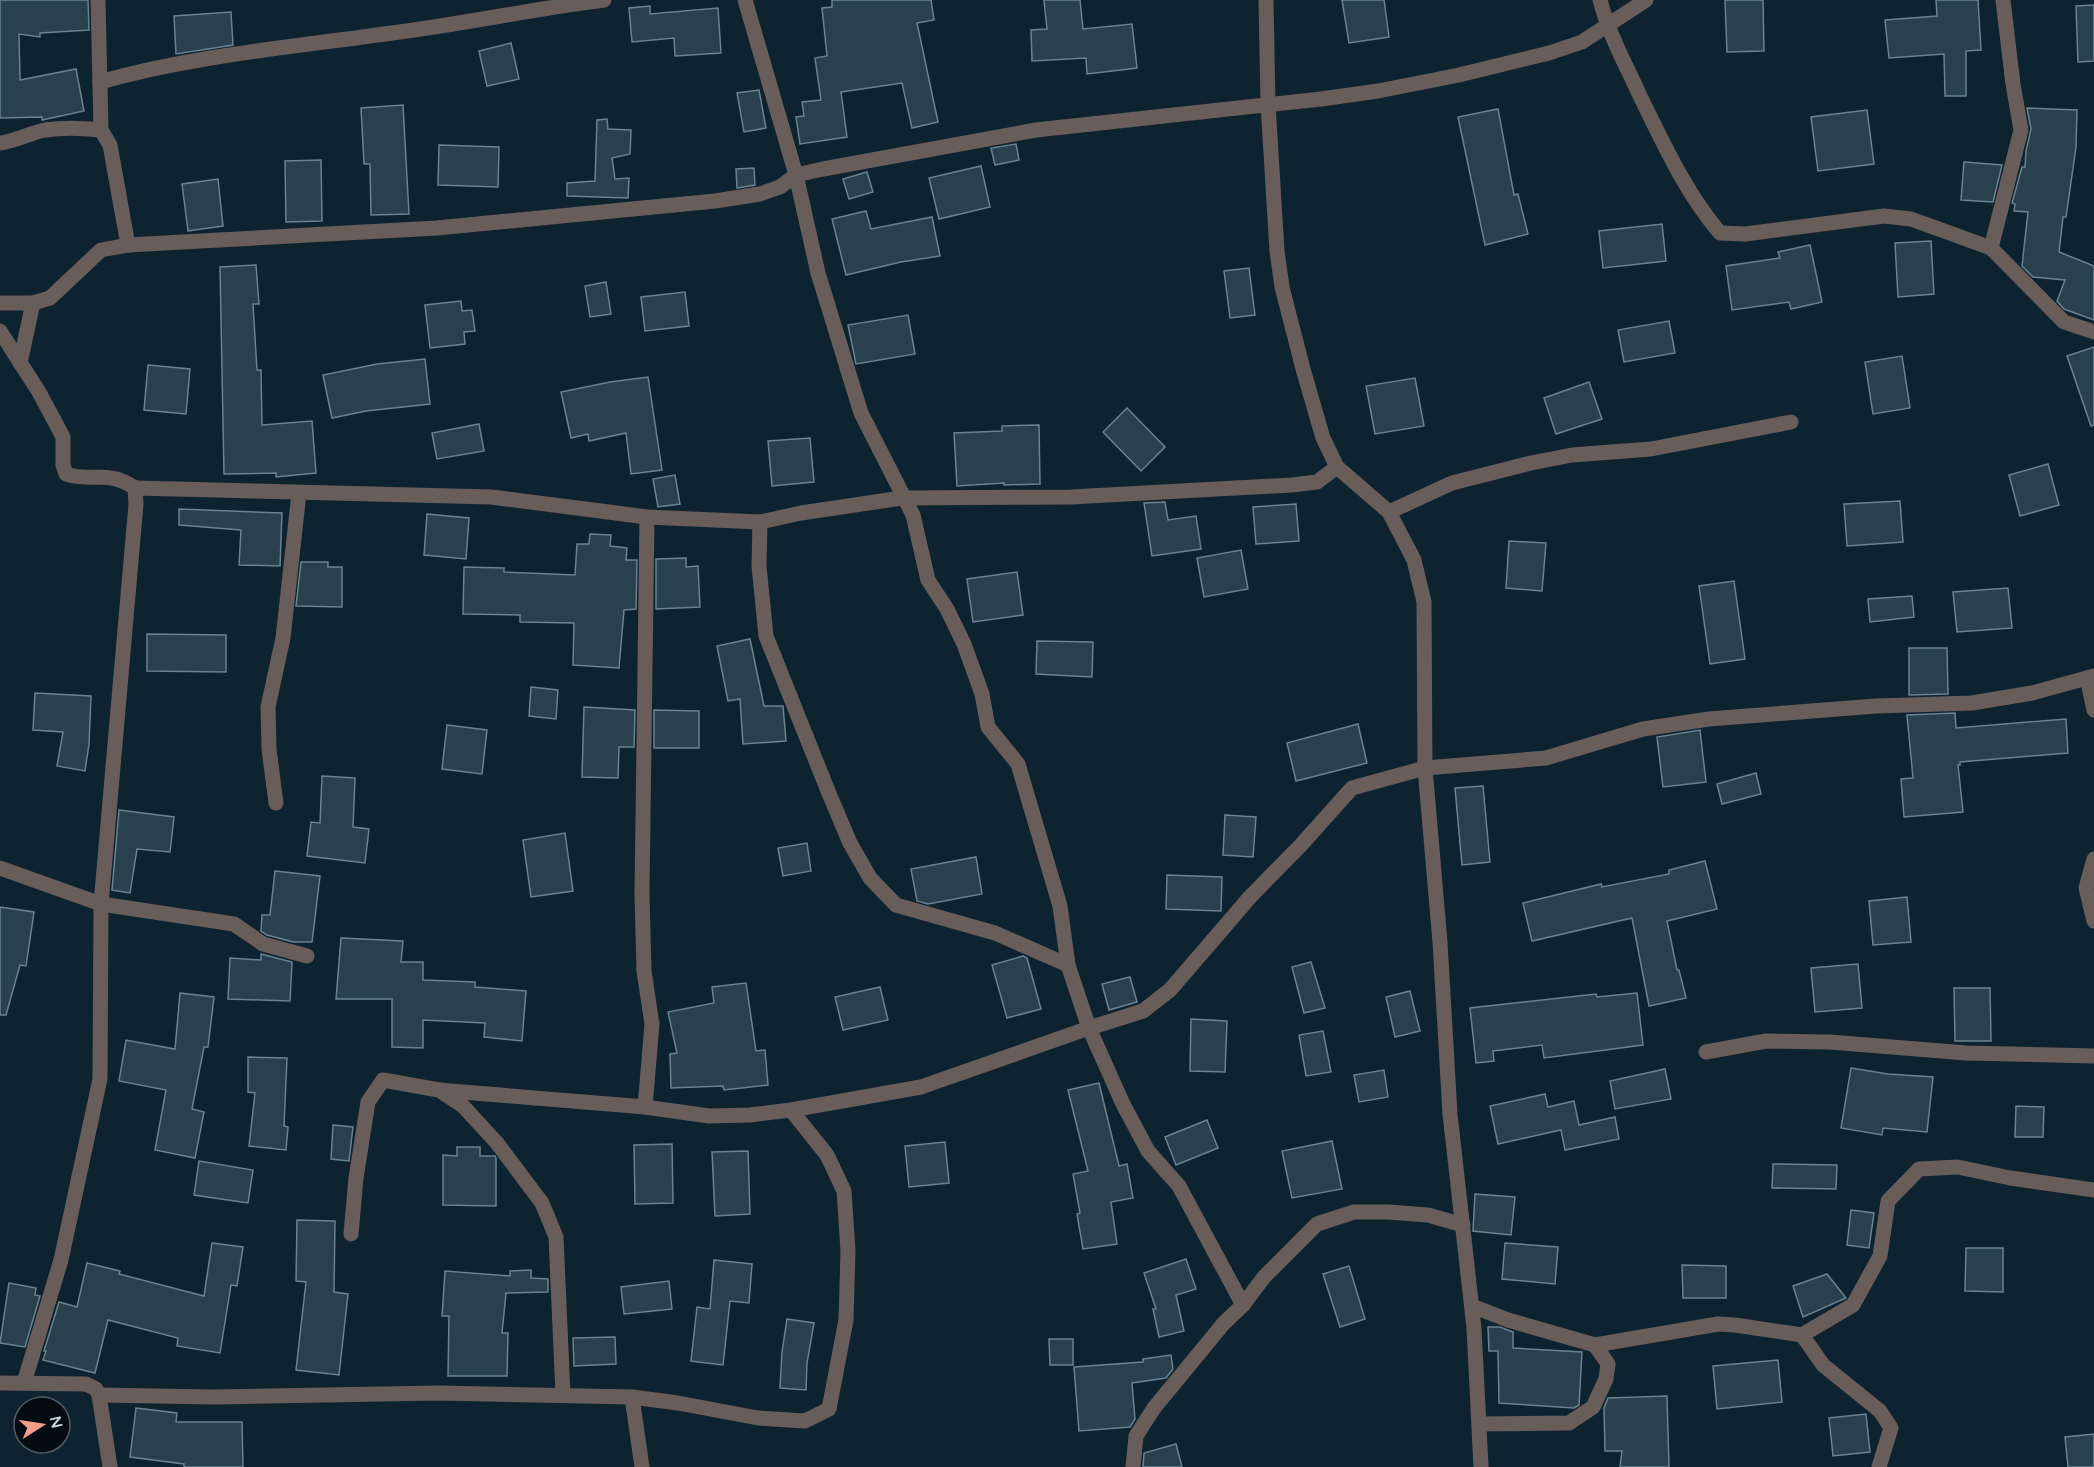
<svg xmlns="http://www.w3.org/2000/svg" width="2094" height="1467" viewBox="0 0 2094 1467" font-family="Quicksand,sans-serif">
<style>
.building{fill:#29404d;stroke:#6a8292;stroke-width:1.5}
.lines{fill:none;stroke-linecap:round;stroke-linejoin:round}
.street{stroke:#695d59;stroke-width:15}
</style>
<rect width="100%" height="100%" fill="#0d2330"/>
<g class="building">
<path d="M0,0H88L89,30L40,33V37L19,34L20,80L76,69L84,111L42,120V117L0,118Z"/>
<path d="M832,0H931L934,20L917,23L938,122L912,128L902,83L841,92L847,137L800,144L796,117L804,116L802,102L821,100L815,58L827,56L822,8L832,7Z"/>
<path d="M1044,0H1080L1083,29L1132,24L1137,68L1087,74L1086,58L1032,61L1031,30L1047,29Z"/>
<path d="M1342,0H1384L1389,37L1349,43Z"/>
<path d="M1725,0H1763L1764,51L1727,52Z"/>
<path d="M1936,0H1978L1981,50L1966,51V96H1945L1944,54L1889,58L1885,20L1937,16Z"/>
<path d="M2094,5V61L2078,62L2076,6Z"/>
<path d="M650,6V14L718,8L721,53L675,56L674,38L632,42L629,8Z"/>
<path d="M231,12L233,45L176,54L174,16Z"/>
<path d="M511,43L519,79L487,86L479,51Z"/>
<path d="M759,90L766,128L744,132L737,93Z"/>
<path d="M403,105L409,214L371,215L370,164H364L361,108Z"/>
<path d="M2027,108L2077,110L2076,147L2066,217H2063L2059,252L2094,266V320L2064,309L2057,301L2065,280L2033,277L2022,266L2028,212L2014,211L2015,204L2012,203L2022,167H2025L2026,151L2031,129Z"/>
<path d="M1498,109L1514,195L1518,194L1528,234L1485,245L1458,117Z"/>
<path d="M1867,110L1874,164L1818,171L1811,117Z"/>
<path d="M607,119L608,129L631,130L630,154L612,158L615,179L629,178L628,198L567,196V183L595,181L597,120Z"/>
<path d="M1016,144L1019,160L995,165L991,148Z"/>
<path d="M439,145L499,147L498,187L438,185Z"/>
<path d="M321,160L322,221L286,222L285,161Z"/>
<path d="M1964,162L2002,165L1993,202L1961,200Z"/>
<path d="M981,166L990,207L939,219L929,178Z"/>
<path d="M754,168L755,185L737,188L736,169Z"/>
<path d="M867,172L873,192L849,199L843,179Z"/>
<path d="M218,179L223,226L188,231L182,184Z"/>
<path d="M866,211L871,229L932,217L940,256L901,262L846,275L832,219Z"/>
<path d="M1662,224L1666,261L1603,268L1599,231Z"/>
<path d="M1931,241L1934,294L1898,297L1895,243Z"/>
<path d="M1810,245L1822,302L1791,309L1789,302L1732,310L1726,266L1780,258L1778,252Z"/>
<path d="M256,265L259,304H253L257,370H261L262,425L312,421L316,473L276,477V473L224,474L220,267Z"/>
<path d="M1249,268L1255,315L1230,318L1224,271Z"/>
<path d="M606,282L611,314L590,317L585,286Z"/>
<path d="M685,292L689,326L645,331L641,297Z"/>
<path d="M461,301L462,311L472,310L475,331L464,332L465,344L430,348L425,305Z"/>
<path d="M908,315L915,354L856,364L848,325Z"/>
<path d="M1669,321L1675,353L1624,362L1618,330Z"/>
<path d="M2094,347V425L2091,426L2067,356Z"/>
<path d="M1902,356L1910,408L1873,414L1865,362Z"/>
<path d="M425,359L430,404L366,411L332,418L323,375L377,364Z"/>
<path d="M148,365L190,369L186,414L144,410Z"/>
<path d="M648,377L662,470L631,474L626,433L589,441L588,434L571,438L561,392L610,382Z"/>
<path d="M1415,378L1424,426L1375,434L1366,386Z"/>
<path d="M1589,382L1602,419L1556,434L1544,398Z"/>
<path d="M1127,408L1165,447L1141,471L1103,432Z"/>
<path d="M479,424L484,451L437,459L432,433Z"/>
<path d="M1039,425L1040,484L1004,485V483L957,486L954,433L1002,431V426Z"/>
<path d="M810,438L814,482L772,486L768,441Z"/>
<path d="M2048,464L2059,505L2020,516L2009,475Z"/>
<path d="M675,475L680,504L658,507L653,479Z"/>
<path d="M1900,501L1903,542L1847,546L1844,504Z"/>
<path d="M1165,502L1168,520L1196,516L1201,549L1152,556L1144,503Z"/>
<path d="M1296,504L1299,541L1256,544L1253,507Z"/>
<path d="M179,509L282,513L280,566L239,565L241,530L179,525Z"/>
<path d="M427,514L469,518L466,559L424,555Z"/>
<path d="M590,534L611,535L610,546L627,548L626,560H637L636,609L624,610L619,668L573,665L574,623L520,622V615L463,614L464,567L504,568V572L575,575L577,544H589Z"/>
<path d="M1509,541L1546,543L1542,591L1506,588Z"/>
<path d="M1241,550L1248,589L1204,597L1197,558Z"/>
<path d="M686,558V567L698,566L700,607L656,609V559Z"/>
<path d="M301,562H328V567H342V607L296,606Z"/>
<path d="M1017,572L1023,615L973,622L967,579Z"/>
<path d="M1734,581L1745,659L1710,664L1699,586Z"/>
<path d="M2008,588L2012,628L1957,632L1953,592Z"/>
<path d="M1912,596L1914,617L1870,622L1868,599Z"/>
<path d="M147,634L226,635V672L147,671Z"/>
<path d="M750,639L764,706H783L786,741L743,744L740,699L728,701L717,646Z"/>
<path d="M1037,641L1093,642L1092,677L1036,674Z"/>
<path d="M1909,648H1947L1948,694L1909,695Z"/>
<path d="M531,687L558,690L556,719L529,716Z"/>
<path d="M35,693L91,696L89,744L85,771L57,766L63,732L33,730Z"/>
<path d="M584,707L635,710L634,747H619L618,778L582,777Z"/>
<path d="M654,710L699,711V748H654Z"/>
<path d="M1955,713L1956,728L2066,719L2068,753L1960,762V765H1958L1963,812L1904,817L1901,779L1913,778L1907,715Z"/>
<path d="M1358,724L1367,763L1296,781L1287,743Z"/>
<path d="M447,725L487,730L482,774L442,769Z"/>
<path d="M1700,730L1706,782L1663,787L1657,737Z"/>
<path d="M1756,773L1761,794L1722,804L1717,784Z"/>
<path d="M322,776L355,778L353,827L369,829L365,863L307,856L311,822L320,823Z"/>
<path d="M1483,786L1490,862L1462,865L1455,788Z"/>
<path d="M119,810L174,817L170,852L137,849L130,893L112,890Z"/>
<path d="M1225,815L1256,817L1253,857L1223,855Z"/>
<path d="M565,833L573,891L531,897L523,840Z"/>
<path d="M807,843L811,871L783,876L778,848Z"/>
<path d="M976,857L982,894L928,904L917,901L911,869Z"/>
<path d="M1705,861L1717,909L1667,921L1677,970H1679L1686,998L1649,1006L1632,918L1532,941L1523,903L1601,884L1602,887L1669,874V870Z"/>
<path d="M275,871L320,876L312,942H293L267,935L261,931L262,915H270Z"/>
<path d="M1167,875L1222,877L1221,911L1166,909Z"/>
<path d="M1907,897L1911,942L1873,945L1869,901Z"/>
<path d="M0,907L34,912L26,966L20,965L6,1015H0Z"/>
<path d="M341,938L403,941L401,962H423V980L475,982V987L526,991L522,1041L484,1037L485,1023L423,1020V1048L392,1047V999H336Z"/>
<path d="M261,954L292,962L290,1001L228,999L230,958L261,960Z"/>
<path d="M1023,956L1027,958L1041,1009L1007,1018L992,965Z"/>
<path d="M1311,962L1325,1008L1304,1013L1292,967Z"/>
<path d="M1858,964L1862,1008L1815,1012L1811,968Z"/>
<path d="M1130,977L1137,1002L1109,1010L1102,984Z"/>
<path d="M746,983L756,1051L765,1050L768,1085L724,1090L723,1086L671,1088L670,1054L677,1053L668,1012L714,1003L712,987Z"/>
<path d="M880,987L888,1020L843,1030L835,997Z"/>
<path d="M1954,988H1990L1991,1041H1955Z"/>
<path d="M1410,991L1420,1031L1395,1037L1386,997Z"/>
<path d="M180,993L214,997L208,1047H204L192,1109L204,1112L195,1158L155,1150L166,1090L119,1081L126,1040L175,1049Z"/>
<path d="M1637,993L1643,1045L1544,1058L1542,1045L1493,1051L1494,1061L1476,1063L1470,1008L1596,994L1597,997Z"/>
<path d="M1191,1019L1227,1021L1225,1072L1190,1071Z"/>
<path d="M1323,1031L1331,1072L1306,1076L1299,1035Z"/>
<path d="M248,1057L287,1058L284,1126L288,1127L286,1150L249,1146L255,1093L248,1092Z"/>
<path d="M1851,1068L1888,1074L1933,1077L1927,1132L1883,1128L1882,1135L1841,1128Z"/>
<path d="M1665,1069L1671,1099L1615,1109L1610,1081Z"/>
<path d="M1384,1070L1388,1097L1359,1102L1354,1075Z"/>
<path d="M1099,1083L1119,1166L1127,1164L1133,1198L1111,1202L1117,1244L1083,1249L1077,1214L1080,1213L1073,1174L1088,1171L1068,1090Z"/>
<path d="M1545,1094L1548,1107L1574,1101L1579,1125L1615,1117L1619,1139L1565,1150L1561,1130L1498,1144L1490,1106Z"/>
<path d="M2016,1106L2044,1107L2043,1137H2015Z"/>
<path d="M1207,1120L1218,1148L1176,1165L1165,1137Z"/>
<path d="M333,1125L353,1127L349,1161L331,1159Z"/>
<path d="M1332,1141L1342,1189L1292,1198L1282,1151Z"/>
<path d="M945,1142L949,1183L909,1187L905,1146Z"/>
<path d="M672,1144L673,1203L635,1204L634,1145Z"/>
<path d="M457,1147H480V1156H495L496,1158V1206L443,1205V1155L457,1156Z"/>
<path d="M748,1151L750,1214L715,1216L712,1152Z"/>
<path d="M199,1161L253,1170L248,1203L194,1195Z"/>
<path d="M1773,1164L1837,1165L1836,1189L1772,1188Z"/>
<path d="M1475,1194L1515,1197L1511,1235L1473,1231Z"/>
<path d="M1851,1210L1874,1213L1869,1248L1847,1245Z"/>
<path d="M297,1220L335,1221L334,1292L348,1294L339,1375L296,1370L306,1282L296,1281Z"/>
<path d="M212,1243L243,1247L237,1286L231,1285L220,1353L177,1346L178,1338L108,1320L95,1373L43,1360L46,1351H44L59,1302L77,1307L87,1263L120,1271L119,1274L204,1296Z"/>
<path d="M1505,1243L1558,1247L1555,1284L1502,1279Z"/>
<path d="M1966,1248H2003V1292L1965,1291Z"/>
<path d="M1186,1259L1196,1289L1176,1295L1184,1331L1159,1337L1153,1309H1156L1144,1273Z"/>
<path d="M714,1260L752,1264L749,1303L730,1301L723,1365L691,1361L697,1307L710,1309Z"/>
<path d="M1682,1265L1726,1266V1298H1683Z"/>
<path d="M1349,1266L1365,1319L1340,1327L1323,1274Z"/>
<path d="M531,1270V1278L548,1279V1292L506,1293L502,1333H508L507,1376H448L449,1316H442L445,1271L510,1276V1271Z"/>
<path d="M1827,1274L1846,1298L1803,1317L1793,1286Z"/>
<path d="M669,1281L672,1309L624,1314L621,1287Z"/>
<path d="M9,1283L36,1288L35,1295L40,1296L25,1347L0,1343Z"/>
<path d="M787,1319L814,1323L807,1363L806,1390L780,1388L782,1352Z"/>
<path d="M1488,1327H1500L1513,1332V1348L1582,1352L1579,1405L1574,1408L1499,1403L1498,1351H1489Z"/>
<path d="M615,1337L616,1364L574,1366L573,1338Z"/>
<path d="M1049,1339H1073V1365H1050Z"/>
<path d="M1171,1355L1173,1369L1166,1378L1132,1383L1135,1419L1130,1427L1079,1431L1074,1367L1143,1362V1359Z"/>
<path d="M1778,1360L1782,1402L1717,1409L1713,1366Z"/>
<path d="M1667,1396L1669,1467H1620L1622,1451H1605L1604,1408L1608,1398Z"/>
<path d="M136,1408L177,1413L176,1422H242L243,1467H184V1464L130,1457Z"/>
<path d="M1866,1414L1870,1452L1833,1456L1829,1418Z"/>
<path d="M2094,1434V1467H2068L2065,1437Z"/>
<path d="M1176,1444L1182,1467H1143L1144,1453Z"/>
</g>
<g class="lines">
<g class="street">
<path d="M98,0L101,130"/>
<path d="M745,0L796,175L818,273L861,413L913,515L928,580L947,609L964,644L982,694L988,727L1018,764L1060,906L1068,965"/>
<path d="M1266,0L1268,104L1277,251L1282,287L1303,369L1323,438L1337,467L1389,512L1414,560L1424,602L1425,768L1440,942L1450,1114L1474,1328L1481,1467"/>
<path d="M1600,0C1609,35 1626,65 1641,98C1664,145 1686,193 1720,233L1745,234L1884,216L1911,219L1991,248L2064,322L2094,332"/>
<path d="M100,82C196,55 294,47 392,33C463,24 533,9 604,0"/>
<path d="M0,143C16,141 30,133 45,130C64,127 83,128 101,130L110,145L128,245"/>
<path d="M1991,248L2021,130L2013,84L2003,0"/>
<path d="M0,303H33L50,298L101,250L128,245L437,228L715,201L760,194L780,187L796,175L823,169L1036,130L1321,99L1378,91L1459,75L1549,53L1582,42L1646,0"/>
<path d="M0,331L39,392L63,437V465L66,474C93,483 107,469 135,488L136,504L101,904L100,1079L61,1260L24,1383"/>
<path d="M20,363L33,303"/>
<path d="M135,488L491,497L647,517L760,522L759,566L766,636L828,791L850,843L870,878L896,905L995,933L1068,965L1089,1028L1123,1104L1148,1151L1179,1186L1243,1305"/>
<path d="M1389,512L1452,483L1531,463L1572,455L1651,449L1791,422"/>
<path d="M760,522L801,513L902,498L1071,497L1292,485L1317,482L1337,467"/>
<path d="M2087,678L2094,710"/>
<path d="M276,803L269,749L268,707L283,638L299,493"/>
<path d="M2094,859L2086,888L2094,921"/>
<path d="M0,868L101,904L234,924L263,944L307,956"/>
<path d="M1706,1052L1766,1041L1830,1042L1966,1053L2094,1056"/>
<path d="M439,1090L645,1107L709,1116L750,1115L791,1110L921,1087L1089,1028L1143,1011L1170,990L1250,897L1301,845L1352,788L1425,768L1546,758L1643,729L1709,719L1876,706L1972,703L2032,693L2094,676"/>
<path d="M645,1107L652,1024L644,971L642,894L647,517"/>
<path d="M351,1234L356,1178L368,1102L383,1080L439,1090L463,1106L497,1143L542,1203L556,1237L563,1395"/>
<path d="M1472,1306L1508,1320L1595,1345L1718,1324L1735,1325L1802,1335L1853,1305L1880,1256L1888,1201L1919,1169L1958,1167L2010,1178L2094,1190"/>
<path d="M1802,1335L1823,1365L1880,1411L1891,1428L1879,1467"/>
<path d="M0,1383L86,1384L96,1389L99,1395L110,1467"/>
<path d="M99,1395L214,1397L438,1393L632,1397L678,1403L758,1418L805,1421L829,1409L846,1320L848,1251L844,1191L827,1155L791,1110"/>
<path d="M632,1397L642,1467"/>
<path d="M1479,1424L1569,1423L1593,1407L1606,1379L1608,1364L1595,1345"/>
<path d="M1133,1467L1136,1436L1154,1408L1224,1323L1243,1305L1264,1277L1317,1224L1354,1212H1388L1428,1215L1463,1225"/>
</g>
</g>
<g transform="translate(42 1425) rotate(78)"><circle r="28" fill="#040c11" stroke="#535d63" stroke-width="1.5"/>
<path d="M0-4.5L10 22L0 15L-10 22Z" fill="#f49e87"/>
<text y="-9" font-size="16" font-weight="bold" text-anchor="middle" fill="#c9d6df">N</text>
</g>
</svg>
